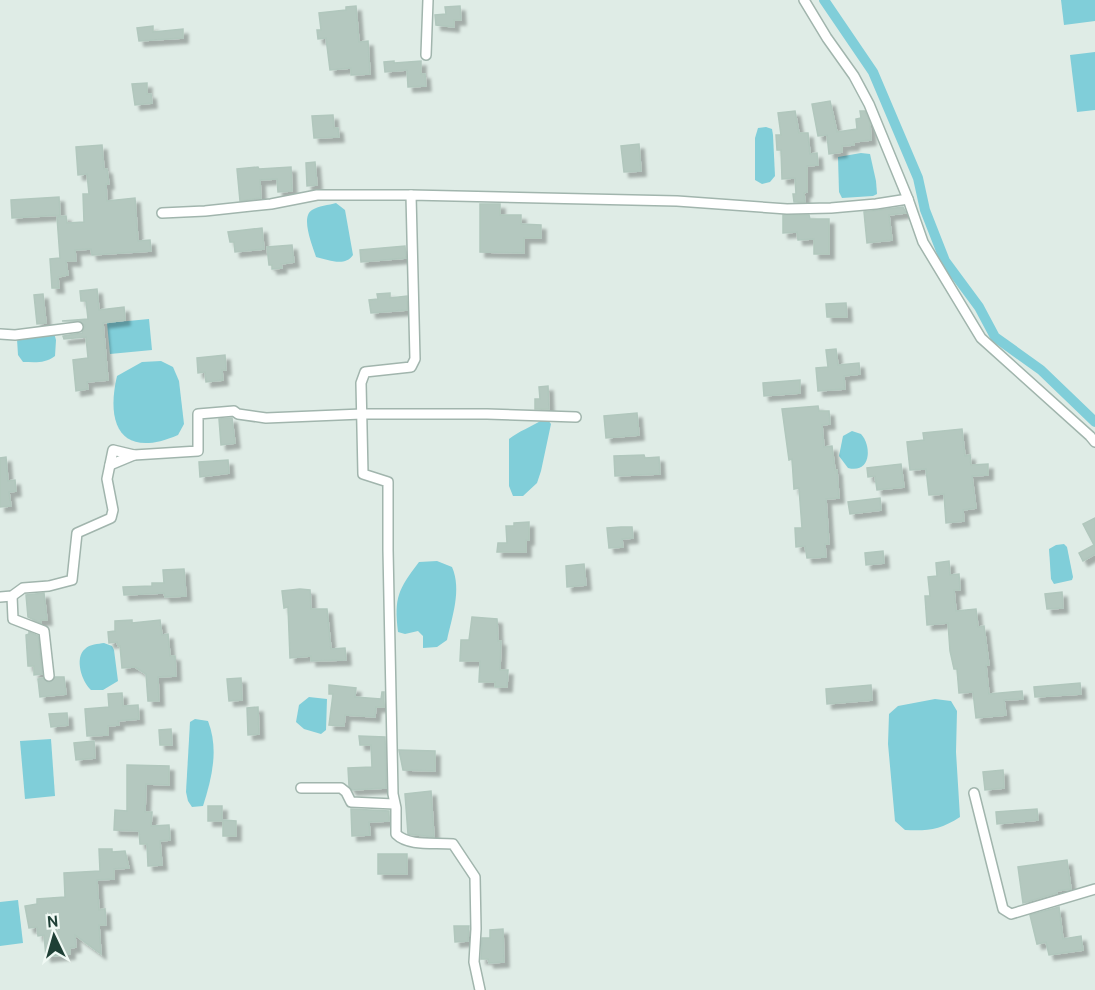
<svg xmlns="http://www.w3.org/2000/svg" width="1095" height="990" viewBox="0 0 1095 990" font-family="Cabin,sans-serif">
<style>
.water{fill:#80ced9}
.lines{fill:none;stroke-linecap:round;stroke-linejoin:round}
.canal{stroke:#80ced9;stroke-width:10}
.building{fill:#b4c8bf;stroke:#b1c7bd;stroke-width:1.5;filter:url(#shadow)}
.street-casing{stroke:#a1b5ad;stroke-width:12}
.street{stroke:#fff;stroke-width:9}
</style>
<defs>
<filter id="shadow"><feDropShadow dx="5" dy="5" stdDeviation="1.5" flood-color="#0004"/></filter>
</defs>
<rect width="100%" height="100%" fill="#dfece6"/>
<g class="water">
<path d="M1061,0H1095V21L1064,25Z"/>
<path d="M1095,52V110L1077,112L1070,55Z"/>
<path d="M766,127L772,129L773,135L775,176L770,182L762,184L755,180V138L758,128Z"/>
<path d="M861,153L870,154L876,181L877,194L873,196L842,198L839,192L838,157Z"/>
<path d="M336,203L345,210L353,255C345,267 329,260 316,257C313,247 300,217 312,210C318,206 329,205 336,203Z"/>
<path d="M149,319L152,350L110,354L107,323Z"/>
<path d="M54,333L56,340L55,356C45,364 34,362 23,362L18,355L17,339Z"/>
<path d="M161,361L173,367L179,381L184,424L178,435C123,459 105,427 117,376L142,362Z"/>
<path d="M542,420H548L551,424L541,471L537,483L523,496H513L509,486V439C519,431 531,427 542,420Z"/>
<path d="M852,431L861,434C872,446 871,474 848,468L839,456L843,436Z"/>
<path d="M1064,544L1067,547L1073,577L1072,580L1054,584L1051,579L1049,549L1056,545Z"/>
<path d="M437,561L452,567C462,590 452,617 447,640L437,647L423,648V636L418,631L405,634L398,632C394,597 398,590 419,562Z"/>
<path d="M104,643L112,646L114,650L118,681L103,690H91C82,682 74,658 85,649C90,644 98,644 104,643Z"/>
<path d="M309,697L327,699L326,730L321,734L304,729L296,722L299,705Z"/>
<path d="M935,699L951,701L957,711L956,752L960,817C940,830 928,831 905,830L895,821L888,744L889,714L898,706Z"/>
<path d="M195,719L208,721C219,749 212,778 203,806L192,807L188,801L186,792L190,722Z"/>
<path d="M51,739L55,796L25,799L20,741Z"/>
<path d="M18,900L23,943L0,946V902Z"/>
</g>
<g class="lines">
<path class="canal" d="M824,0L873,72L918,178L925,210L945,261L979,307L995,337L1041,370L1095,422"/>
</g>
<g class="building">
<path d="M356,6L359,42L368,41L370,74L351,75V68L330,70L326,38L318,39L317,30H321L319,13L346,10V7Z"/>
<path d="M460,6L461,20H454V27L436,25L435,15L446,14L445,7Z"/>
<path d="M153,26V32L183,29V38L139,41L137,28Z"/>
<path d="M394,61V63L421,61V74H425L426,86L408,87L407,70L385,72L384,62Z"/>
<path d="M147,83V94H151L152,103L135,105L132,84Z"/>
<path d="M830,101L837,132L857,129L856,119L861,118L860,111H865L870,123L871,140L854,142V145L842,146V152L829,154L827,135L818,136L812,104Z"/>
<path d="M795,111L799,133H808L810,154L817,153L818,165L807,166V192L804,193L805,202H794L793,194H796L795,178L782,179L781,150H777L776,135H781L778,113Z"/>
<path d="M333,115L334,128H338L339,137L314,138L312,116Z"/>
<path d="M639,144L641,171L624,172L621,146Z"/>
<path d="M102,145L104,169H107L109,184H106L107,201L135,198L138,241L150,240L151,251L92,255L91,249L75,250L76,261H66L68,275L58,277L59,288H52L50,259L60,258L57,217L66,216L67,223L84,222L83,194H89L87,174L78,175L76,147Z"/>
<path d="M315,162L317,185L307,186L306,163Z"/>
<path d="M258,167L259,169L291,167L292,191L278,192L277,179L260,180L261,198L240,201L237,169Z"/>
<path d="M59,197L60,215L12,218L11,200Z"/>
<path d="M480,204H500V215H521V224L541,225V238H524V253L480,252Z"/>
<path d="M903,207L906,213L889,215L892,240L867,243L864,212Z"/>
<path d="M783,215H809L810,219H829V254H814V239L798,240L797,232L783,233Z"/>
<path d="M262,228L264,249L235,252L234,242H230L228,232Z"/>
<path d="M292,245L294,262L281,264L282,268L272,269V265H269L267,247Z"/>
<path d="M405,246L406,258L361,262L360,250Z"/>
<path d="M97,289L99,310L124,307L125,320L103,323L108,380L87,382L88,389L76,391L73,360L88,358L86,337L64,339L63,336L82,333L85,326L80,321H62L88,319L86,301H81L80,291Z"/>
<path d="M390,293V298L407,296V310L371,313L369,300L378,299L377,294Z"/>
<path d="M43,294L46,323L37,324L34,295Z"/>
<path d="M846,303L847,317H827L826,304Z"/>
<path d="M836,349L838,365L859,363L860,374L844,376L845,389L818,391L816,368L828,367L826,350Z"/>
<path d="M225,355L226,370H222L223,380L206,382L205,372L198,373L197,358Z"/>
<path d="M800,380V393L764,396L763,383Z"/>
<path d="M548,386L549,409H535V399H540L539,387Z"/>
<path d="M818,406L819,411H829L830,424L822,425L824,447L832,446L835,470H837L839,498L826,499L829,544H825L826,557L807,558L805,546L796,547L795,528H802L799,488L794,489L792,459L789,460L782,409Z"/>
<path d="M637,413L639,435L606,438L604,416Z"/>
<path d="M232,418L235,443L221,445L219,419Z"/>
<path d="M962,429L965,456L970,455L971,465L988,464V475L972,476L976,508L963,510L964,521L946,523L944,494L929,495L926,469L910,470L907,442L924,440L923,433Z"/>
<path d="M644,455L645,458L659,457L660,474L615,476L614,456Z"/>
<path d="M6,457L8,481L15,480L16,491L9,492L11,506L0,507V458Z"/>
<path d="M228,460L229,473L200,477L199,462Z"/>
<path d="M901,464L904,487L877,490L875,476L868,477L867,468Z"/>
<path d="M880,498L881,510L850,514L848,502Z"/>
<path d="M1095,518V554L1083,561L1079,553L1094,545L1083,524Z"/>
<path d="M529,522V540H526V552H497L498,543H507L506,526H514V523Z"/>
<path d="M621,527H632L633,538L622,539L623,547L609,548L607,528Z"/>
<path d="M883,551L884,563L866,565L865,553Z"/>
<path d="M949,561L950,575L959,574L960,590H954L956,611L976,609L978,627L984,626L989,665H986L989,694L1022,691L1023,699L1004,700L1006,715L976,718L973,692L959,693L957,669H954L950,651L948,623L927,625L925,596H930L928,577L937,576L936,563Z"/>
<path d="M584,564L586,585L567,587L566,566Z"/>
<path d="M184,569L186,596L165,597L164,593L124,595L123,587L152,586V583H164L163,570Z"/>
<path d="M300,589L310,590L311,609H327L331,649L345,648L346,660L311,661V656L290,658L288,607L284,608L282,591Z"/>
<path d="M1062,592L1063,608L1047,609L1045,594Z"/>
<path d="M44,593L47,620H41V623L28,617L26,595Z"/>
<path d="M472,617L497,619L498,641H501L500,670H508L507,687H495V682H479L480,661H460L461,640H469Z"/>
<path d="M132,620V623L160,620L162,635L168,634L170,656H175L176,676L158,677L159,701H148L146,674L135,667L122,668L120,646H118L117,642L109,643L108,632L115,631V621Z"/>
<path d="M29,632L38,636L42,674L34,675V666H28L26,635L29,634Z"/>
<path d="M55,677H64L66,694L40,697L38,679L43,678L49,683Z"/>
<path d="M241,678L242,700L229,701L227,679Z"/>
<path d="M1080,683L1081,694L1035,697L1034,687Z"/>
<path d="M329,685L356,688L355,697L381,699L382,692H384V707H376L375,717L345,715L344,726L329,725L333,694H329Z"/>
<path d="M871,685L872,700L827,704L826,689Z"/>
<path d="M122,693L123,706L138,705L139,719L118,721L119,725L108,726V735L87,736L85,709L109,707L108,694Z"/>
<path d="M258,707L259,734L248,735L247,708Z"/>
<path d="M67,713L68,725L51,727L49,714Z"/>
<path d="M171,729L172,745H160L159,730Z"/>
<path d="M359,736L385,737L386,788L352,790L349,786L348,768L372,767L371,745H360Z"/>
<path d="M94,741L95,758L76,760L74,743Z"/>
<path d="M399,750L435,751V771L403,770Z"/>
<path d="M127,765L169,766V785L146,784L145,812H152L151,826L169,825L170,840L160,841L162,865L148,866L147,844H140L139,831L114,830L115,810L127,811Z"/>
<path d="M1003,770L1004,788L985,790L983,772Z"/>
<path d="M431,791L434,837L408,834L405,794Z"/>
<rect x="208" y="806" width="14" height="15"/>
<path d="M351,809L389,811V821L369,822L370,835L352,836Z"/>
<path d="M1037,809L1038,820L997,824L996,812Z"/>
<path d="M223,820L236,821V836H223Z"/>
<path d="M99,849H112V852L125,851L129,868L114,869V879L97,880L99,910L105,909L106,925H99L101,954L75,935L76,947L70,948V954L46,957L44,935L38,936L37,927L29,928L25,906L37,904V899L65,897L64,873L100,871Z"/>
<rect x="378" y="854" width="29" height="20"/>
<path d="M1067,860L1071,889L1057,891V893L1023,903L1018,867Z"/>
<path d="M1059,907L1063,939L1081,936L1083,950L1049,955L1046,942L1037,944L1030,915Z"/>
<path d="M454,926H469L468,941L455,942Z"/>
<path d="M503,929L504,962L489,963L488,959H481L482,938H490V930Z"/>
</g>
<g class="lines">
<defs>
<g id="street">
<path d="M804,0L827,38L854,76L869,104L908,199L923,242L981,338L1090,436L1095,442"/>
<path d="M426,55L428,0"/>
<path d="M162,213L205,211L271,204L317,195H411"/>
<path d="M0,334L15,335L78,327"/>
<path d="M110,465L134,455"/>
<path d="M12,596L13,619L44,631L49,676"/>
<path d="M0,597L12,596L23,588L49,586L72,580L77,533L111,518L113,510L107,479L113,450L134,455L198,451V414L234,411L238,414L266,418L362,414H487L576,417"/>
<path d="M301,788H341L346,792L351,802L394,804"/>
<path d="M974,793L1003,909L1011,914L1095,889"/>
<path d="M480,990L474,962L476,929L475,877L453,844C436,842 409,847 396,834V808L393,794L388,550V482L363,474L361,383L365,372L411,367L415,359L411,195L677,201L787,209L831,208L876,204L908,199"/>
</g>
</defs>
<use href="#street" class="street-casing"/>
<use href="#street" class="street"/>
</g>
<g transform="translate(54 936) rotate(355)" stroke="#f0f9f4" stroke-width="4.5" paint-order="stroke">
<path d="M0-4.5L10 22L0 15L-10 22Z" fill="#1e3f35"/>
<text y="-9" font-size="16" font-weight="bold" text-anchor="middle" fill="#1e3f35">N</text>
</g>
</svg>
